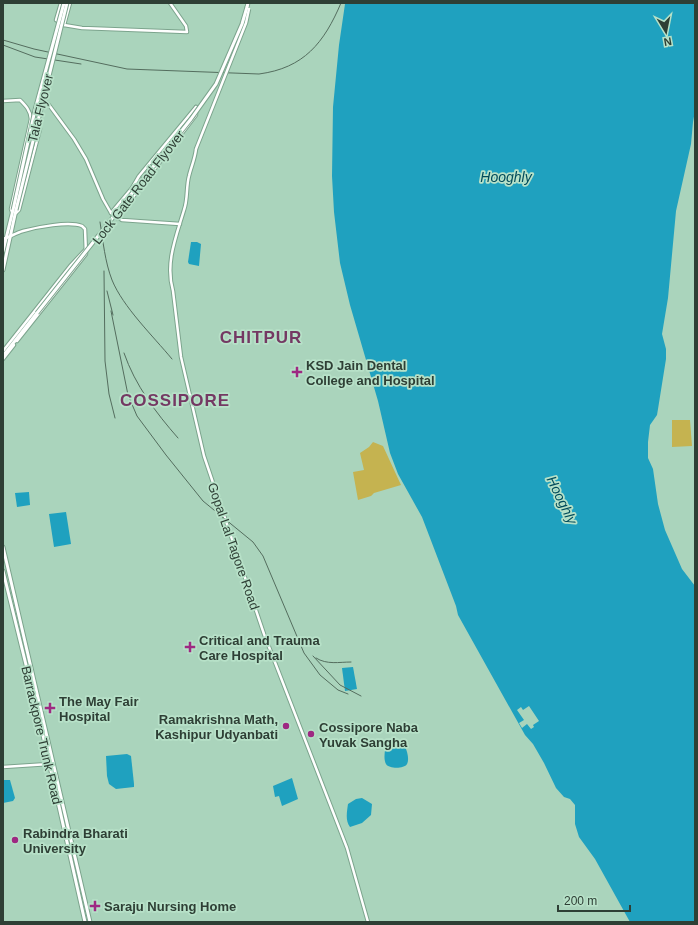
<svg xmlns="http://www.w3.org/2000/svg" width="698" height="925" viewBox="0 0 698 925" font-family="Arial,sans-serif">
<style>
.green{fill:#c5b350}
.water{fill:#1fa1bf}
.pier{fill:#aad4bc}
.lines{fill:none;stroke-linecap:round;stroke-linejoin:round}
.secondary-casing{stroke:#7ca48d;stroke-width:4.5}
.primary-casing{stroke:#7ca48d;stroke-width:5}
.secondary{stroke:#fff;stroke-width:2.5}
.primary{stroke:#fff;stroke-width:3}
.rail{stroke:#546d5e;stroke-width:1}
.secondary-bridge-casing{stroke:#7ca48d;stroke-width:4.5;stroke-linecap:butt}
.primary-bridge-casing{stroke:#7ca48d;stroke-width:5;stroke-linecap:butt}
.secondary-bridge{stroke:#fff;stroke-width:2.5}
.primary-bridge{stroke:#fff;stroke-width:3}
.poi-dot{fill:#9e2882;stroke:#b7e1c8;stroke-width:1.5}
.labels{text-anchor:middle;stroke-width:3.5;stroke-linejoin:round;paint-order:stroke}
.street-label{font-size:13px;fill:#2e3f35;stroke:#b7e1c8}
.poi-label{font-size:13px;font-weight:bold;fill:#2e3f35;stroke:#b7e1c8;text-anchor:start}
.water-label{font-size:14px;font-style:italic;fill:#014b5b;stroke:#b7e1c8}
.district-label{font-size:17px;font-weight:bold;letter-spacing:1px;fill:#743963;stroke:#b7e1c8}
</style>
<rect width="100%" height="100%" fill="#aad4bc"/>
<g class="green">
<path d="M672,420H690L692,446L672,447Z"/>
<path d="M373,442L383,446L401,485L374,493L371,496L358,500L353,472L364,470L360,453L369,447Z"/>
</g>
<g class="water">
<path d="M344,3H695V111L693,122L691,144L676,211L668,298L662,334L666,349V359L658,409L657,415L650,425L648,442V458L653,469L658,504L665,530L682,569L695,586V922H630L595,859L579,837L575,824V805L570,799L564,797L556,788L544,763L533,744L525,735L458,615L456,606L422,517L398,474L390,453L378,401L350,305L340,263L334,212L332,176L333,107L339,45L345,4Z"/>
<path d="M191,242H197L201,244L199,266L189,264L188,262Z"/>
<path d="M29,492L30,505L17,507L15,493Z"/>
<path d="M66,512L71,544L54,547L49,514Z"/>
<path d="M353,667L357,689L345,691L342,668Z"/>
<path d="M391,740L403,742C406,748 410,758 407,764C404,769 389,769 386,764C383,759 385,748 387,742Z"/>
<path d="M127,754L131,756L134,784V787L116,789L109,784L107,776L106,756Z"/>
<path d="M292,778L298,799L282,806L279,796L275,797L273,786Z"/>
<path d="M3,780H10L15,798L13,801L3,803Z"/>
<path d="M362,798L372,804L371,815L362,823L350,827C345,821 347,811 348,804L356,799Z"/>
</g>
<path class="pier" d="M529,706L539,721L533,725L534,727L531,729L527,724L522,728L519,723L524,720L517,710L521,707L523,710Z"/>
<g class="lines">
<defs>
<g id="secondary">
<path d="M61,3L56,20L64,25L82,28L187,32L186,26L170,3"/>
<path d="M64,25L70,3"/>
<path d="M42,99L49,105L74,139L86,159L103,199L111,213L122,220L180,224"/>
<path d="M3,101L20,100C26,106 30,110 31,119L11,209L12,212"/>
<path d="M196,149C195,159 191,167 189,176C186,187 188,199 184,210C176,237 165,263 173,291L181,357L204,456L264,634L347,848L368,922"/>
<path d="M16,213L19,210L40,129L39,127L31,125"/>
<path d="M111,213L132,188L139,176L196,107"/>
<path d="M117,218L196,115V107"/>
<path d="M3,239C10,237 16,233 23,231C37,227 69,221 82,226L85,229L86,254L17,341"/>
<path d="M3,351L71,265L86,249"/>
<path d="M3,359L14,345"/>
<path d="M3,767L49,764"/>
</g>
<g id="primary">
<path d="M247,7L248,3"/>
<path d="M3,251L13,210"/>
<path d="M3,270L16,210"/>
<path d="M3,356L37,313"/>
<path d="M3,547L90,922"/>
<path d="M3,571L40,722L85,922"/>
</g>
</defs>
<use href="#secondary" class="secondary-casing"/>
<use href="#primary" class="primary-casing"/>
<use href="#secondary" class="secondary"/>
<use href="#primary" class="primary"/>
<g class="rail">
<path d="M3,40L34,49L127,69L259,74C304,68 324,43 341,3"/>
<path d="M3,45L35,57L81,64"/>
<path d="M100,222C103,241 105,262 112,280C123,307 153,336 172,359"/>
<path d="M104,271L105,361L109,394L115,418"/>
<path d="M107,291L113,315"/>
<path d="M111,311L128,395L137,416L166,455L203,501L253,542L263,556L304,653L320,675L338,690L348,694"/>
<path d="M124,353C135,385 156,413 178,438"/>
<path d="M313,656L340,685L361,696"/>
<path d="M316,658C327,665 339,662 351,662"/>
</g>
<defs>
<path id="secondary-bridge" d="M196,149L246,23L249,9"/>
<g id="primary-bridge">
<path d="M13,210L35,110L64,3"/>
<path d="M16,210L67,3"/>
<path d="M37,313L191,119L216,84L242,24L247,7"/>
</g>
</defs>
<use href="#secondary-bridge" class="secondary-bridge-casing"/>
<use href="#primary-bridge" class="primary-bridge-casing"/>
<use href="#secondary-bridge" class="secondary-bridge"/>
<use href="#primary-bridge" class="primary-bridge"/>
</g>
<g class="poi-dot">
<path d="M295 366h4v4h4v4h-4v4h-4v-4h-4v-4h4z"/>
<path d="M188 641h4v4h4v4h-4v4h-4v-4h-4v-4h4z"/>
<path d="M48 702h4v4h4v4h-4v4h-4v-4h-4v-4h4z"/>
<circle cx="286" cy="726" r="4"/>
<circle cx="311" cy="734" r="4"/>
<circle cx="15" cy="840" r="4"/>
<path d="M93 900h4v4h4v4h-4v4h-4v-4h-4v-4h4z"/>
</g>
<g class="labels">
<g class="street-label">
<text transform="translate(40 108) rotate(-76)" y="5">Tala Flyover</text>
<text transform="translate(138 187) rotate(-52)" y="5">Lock Gate Road Flyover</text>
<text transform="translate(234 546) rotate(71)" y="5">Gopal Lal Tagore Road</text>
<text transform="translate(42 735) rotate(77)" y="5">Barrackpore Trunk Road</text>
</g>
<g class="poi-label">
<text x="306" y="370">KSD Jain Dental<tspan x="306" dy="15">College and Hospital</tspan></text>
<text x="199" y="645">Critical and Trauma<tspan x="199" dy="15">Care Hospital</tspan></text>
<text x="59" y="706">The May Fair<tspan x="59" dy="15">Hospital</tspan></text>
<text x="278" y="724" text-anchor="end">Ramakrishna Math,<tspan x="278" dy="15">Kashipur Udyanbati</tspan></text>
<text x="319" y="732">Cossipore Naba<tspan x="319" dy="15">Yuvak Sangha</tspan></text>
<text x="23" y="838">Rabindra Bharati<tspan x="23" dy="15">University</tspan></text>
<text x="104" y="911">Saraju Nursing Home</text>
</g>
<g class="water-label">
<text x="506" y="182">Hooghly</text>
<text transform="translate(562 500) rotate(64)" y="5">Hooghly</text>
</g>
<g class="district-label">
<text x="261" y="343">CHITPUR</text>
<text x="175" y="406">COSSIPORE</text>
</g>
</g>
<rect width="698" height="925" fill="none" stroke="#2e3f35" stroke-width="8"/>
<g transform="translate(666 32) rotate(170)" stroke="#b7e1c8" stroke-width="3" paint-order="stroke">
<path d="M0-3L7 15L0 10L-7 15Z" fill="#2e3f35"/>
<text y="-6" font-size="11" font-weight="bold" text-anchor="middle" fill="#2e3f35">N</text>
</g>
<path d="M558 905v6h72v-6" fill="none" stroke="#2e3f35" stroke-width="2"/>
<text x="564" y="905" font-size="12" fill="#2e3f35" stroke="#b7e1c8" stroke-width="3" paint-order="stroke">200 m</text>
</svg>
